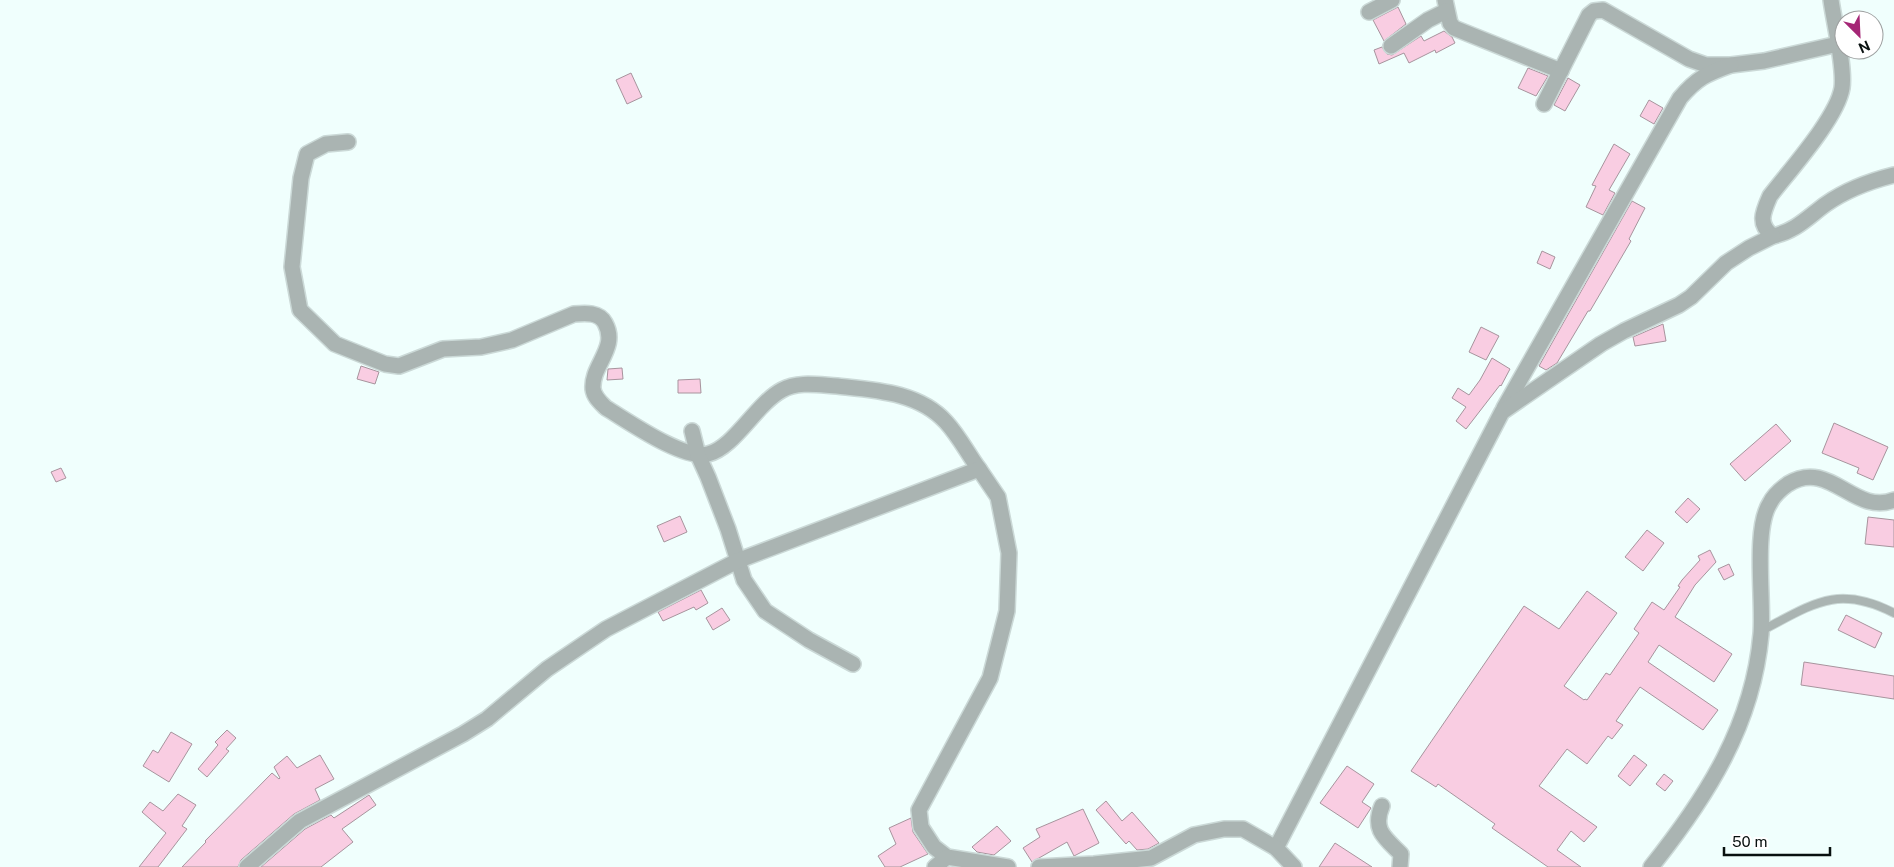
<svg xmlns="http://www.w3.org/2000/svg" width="1894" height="867" viewBox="0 0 1894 867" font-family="'Public Sans',sans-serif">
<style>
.building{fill:#f9cde2;stroke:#a7949d}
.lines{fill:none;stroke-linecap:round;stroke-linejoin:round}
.service-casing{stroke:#cbd9d7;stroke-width:10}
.minor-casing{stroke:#cbd9d7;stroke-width:18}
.service{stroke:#aab4b2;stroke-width:8}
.minor{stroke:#aab4b2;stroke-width:15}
</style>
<rect width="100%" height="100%" fill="#f0fffd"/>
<g class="building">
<path d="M1398,7L1406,24L1384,41L1373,20Z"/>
<path d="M1444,31L1452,37L1455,43L1436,53L1435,50L1409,63L1404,53L1379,64L1374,50L1382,47L1387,54L1392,55L1421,36L1424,41Z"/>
<path d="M1528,68L1548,76L1536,96L1518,88Z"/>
<path d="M631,73L642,97L627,104L616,80Z"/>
<path d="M1568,78L1580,85L1565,111L1554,105Z"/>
<path d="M1649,100L1663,108L1654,124L1640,116Z"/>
<path d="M1614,144L1630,154L1609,190L1615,193L1603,215L1586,207L1596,186L1592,185Z"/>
<path d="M1632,201L1645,208L1629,239L1631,241L1590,311H1588L1557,363L1546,370L1539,366Z"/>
<path d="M1542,251L1555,257L1550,269L1537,263Z"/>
<path d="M1663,324L1666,341L1635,346L1633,337Z"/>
<path d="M1481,327L1499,336L1486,360L1469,352Z"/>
<path d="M1492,358L1510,369L1501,386L1500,385L1466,429L1456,421L1466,407L1452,398L1458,388L1469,395L1480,380Z"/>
<path d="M361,366L379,372L375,384L357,379Z"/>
<path d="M622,368L623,379L607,380L608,369Z"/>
<path d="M700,379L701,393H678V380Z"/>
<path d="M1834,423L1888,447L1873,480L1857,473L1859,468L1822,453Z"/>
<path d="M1776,424L1791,441L1745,481L1730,464Z"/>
<path d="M61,468L66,478L56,482L51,472Z"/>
<path d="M1688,498L1700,509L1687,523L1675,512Z"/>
<path d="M680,516L687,532L664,542L657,526Z"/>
<path d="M1868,517L1894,520V547L1865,544Z"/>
<path d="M1647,530L1664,543L1643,571L1625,557Z"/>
<path d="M1710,550L1716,562L1695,585L1675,617L1732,654L1714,682L1659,645L1648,662L1718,710L1703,730L1640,687L1616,721L1623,725L1612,739L1608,736L1587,764L1567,749L1539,786L1597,827L1584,842L1571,831L1557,850L1581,867H1548L1492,828L1495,824L1438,784L1436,787L1411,771L1524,606L1559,629L1587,591L1617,613L1564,686L1584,700L1585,699L1587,700L1606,673L1610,675L1639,633L1634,629L1652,602L1664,610L1680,587L1678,586L1682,580L1700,560L1698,556Z"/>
<path d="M1729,564L1734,575L1724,580L1718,569Z"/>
<path d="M701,590L708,603L696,610L694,607L663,621L658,612Z"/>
<path d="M722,608L730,620L713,630L706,618Z"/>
<path d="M1846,615L1882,633L1875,648L1838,630Z"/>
<path d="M1804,662L1894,676V699L1801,685Z"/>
<path d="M227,730L236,738L226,749L229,751L207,777L198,769L218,745L215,742Z"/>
<path d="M171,732L192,744L169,782L143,766L153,750L158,753Z"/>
<path d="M320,755L334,779L315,789L320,800L294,814L241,860L238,867H182L206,842L205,841L272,773L279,779L280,778L274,767L287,756L297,768Z"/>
<path d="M1634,755L1647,765L1630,786L1618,776Z"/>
<path d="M1347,766L1374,784L1362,802L1371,808L1358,828L1320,803Z"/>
<path d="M1664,774L1673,781L1665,791L1656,784Z"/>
<path d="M178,794L196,805L182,826L187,829L158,867H139L166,833L142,812L150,802L163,811Z"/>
<path d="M369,795L376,805L342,829L353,842L321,867H261L305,829L331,815L334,818Z"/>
<path d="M1106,801L1122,821L1132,812L1159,843L1148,849L1137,850L1129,841L1126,844L1096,810Z"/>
<path d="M1083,809L1099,843L1074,856L1067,842L1032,862L1023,848L1040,837L1036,829Z"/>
<path d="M911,818L913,832L928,854L900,867H885L878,856L896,844L889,828Z"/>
<path d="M997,826L1011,841L994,855L977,852L972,847Z"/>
<path d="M1335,843L1372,867H1319Z"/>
</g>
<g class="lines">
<defs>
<path id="service" d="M1761,631C1813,604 1837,584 1894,613"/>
<g id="minor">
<path d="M1445,0L1450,23L1454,28L1561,71"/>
<path d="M1831,0C1834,22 1845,67 1842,88C1837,118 1790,170 1770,196C1763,212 1757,224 1773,236C1796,231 1808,217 1826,204C1846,190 1870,181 1894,175"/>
<path d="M1369,12L1392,0"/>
<path d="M1391,46L1428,20L1446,11"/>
<path d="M1544,104L1589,15L1594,11L1603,10L1689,59L1706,65H1731L1764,61L1838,44"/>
<path d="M348,142L326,144L307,154L301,178L292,267L300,310L335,344L385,364L399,366L443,349L481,347L512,340L574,314C586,313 599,312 605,323C619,348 591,365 593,389C594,397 600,402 606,408C628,421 683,460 708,454C734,448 756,404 782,390C798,381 819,385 837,386C875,390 919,392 946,422C959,436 968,454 979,469"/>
<path d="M1504,408L1680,98C1697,78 1706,74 1731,65"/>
<path d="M692,431L698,455L708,477L728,529L744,580L765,611L809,640L853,664"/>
<path d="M1382,806C1372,830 1385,838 1401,854L1400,867"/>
<path d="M1276,848L1502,412L1601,344L1624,331L1679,305L1691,297L1726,263L1749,248L1773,236"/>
<path d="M247,867L300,821L463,734L487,719L547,669L606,629L737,561L979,469L998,497L1009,553L1007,611L990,678L919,810L921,827L934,847L947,857L1008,867"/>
<path d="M935,867L947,857"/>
<path d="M1039,867L1094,864L1151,858L1194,835L1224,829H1243L1276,848L1294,867"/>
<path d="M1651,867C1707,797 1753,725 1761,634C1764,601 1753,529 1770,503C1774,495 1781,489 1788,484C1830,458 1854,516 1894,500"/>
</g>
</defs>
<use href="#service" class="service-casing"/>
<use href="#minor" class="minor-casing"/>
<use href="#service" class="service"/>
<use href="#minor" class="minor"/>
</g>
<g transform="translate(1859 35) rotate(156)"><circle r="24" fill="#ffffff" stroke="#9c9f9f"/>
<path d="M0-4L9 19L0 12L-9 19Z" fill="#a52676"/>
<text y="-8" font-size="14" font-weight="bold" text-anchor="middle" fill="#08100f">N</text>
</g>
<path d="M1724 847v8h106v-8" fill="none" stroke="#08100f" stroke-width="2.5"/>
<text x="1732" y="847" font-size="15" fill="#08100f" stroke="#ffffff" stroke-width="4" paint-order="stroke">50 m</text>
</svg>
